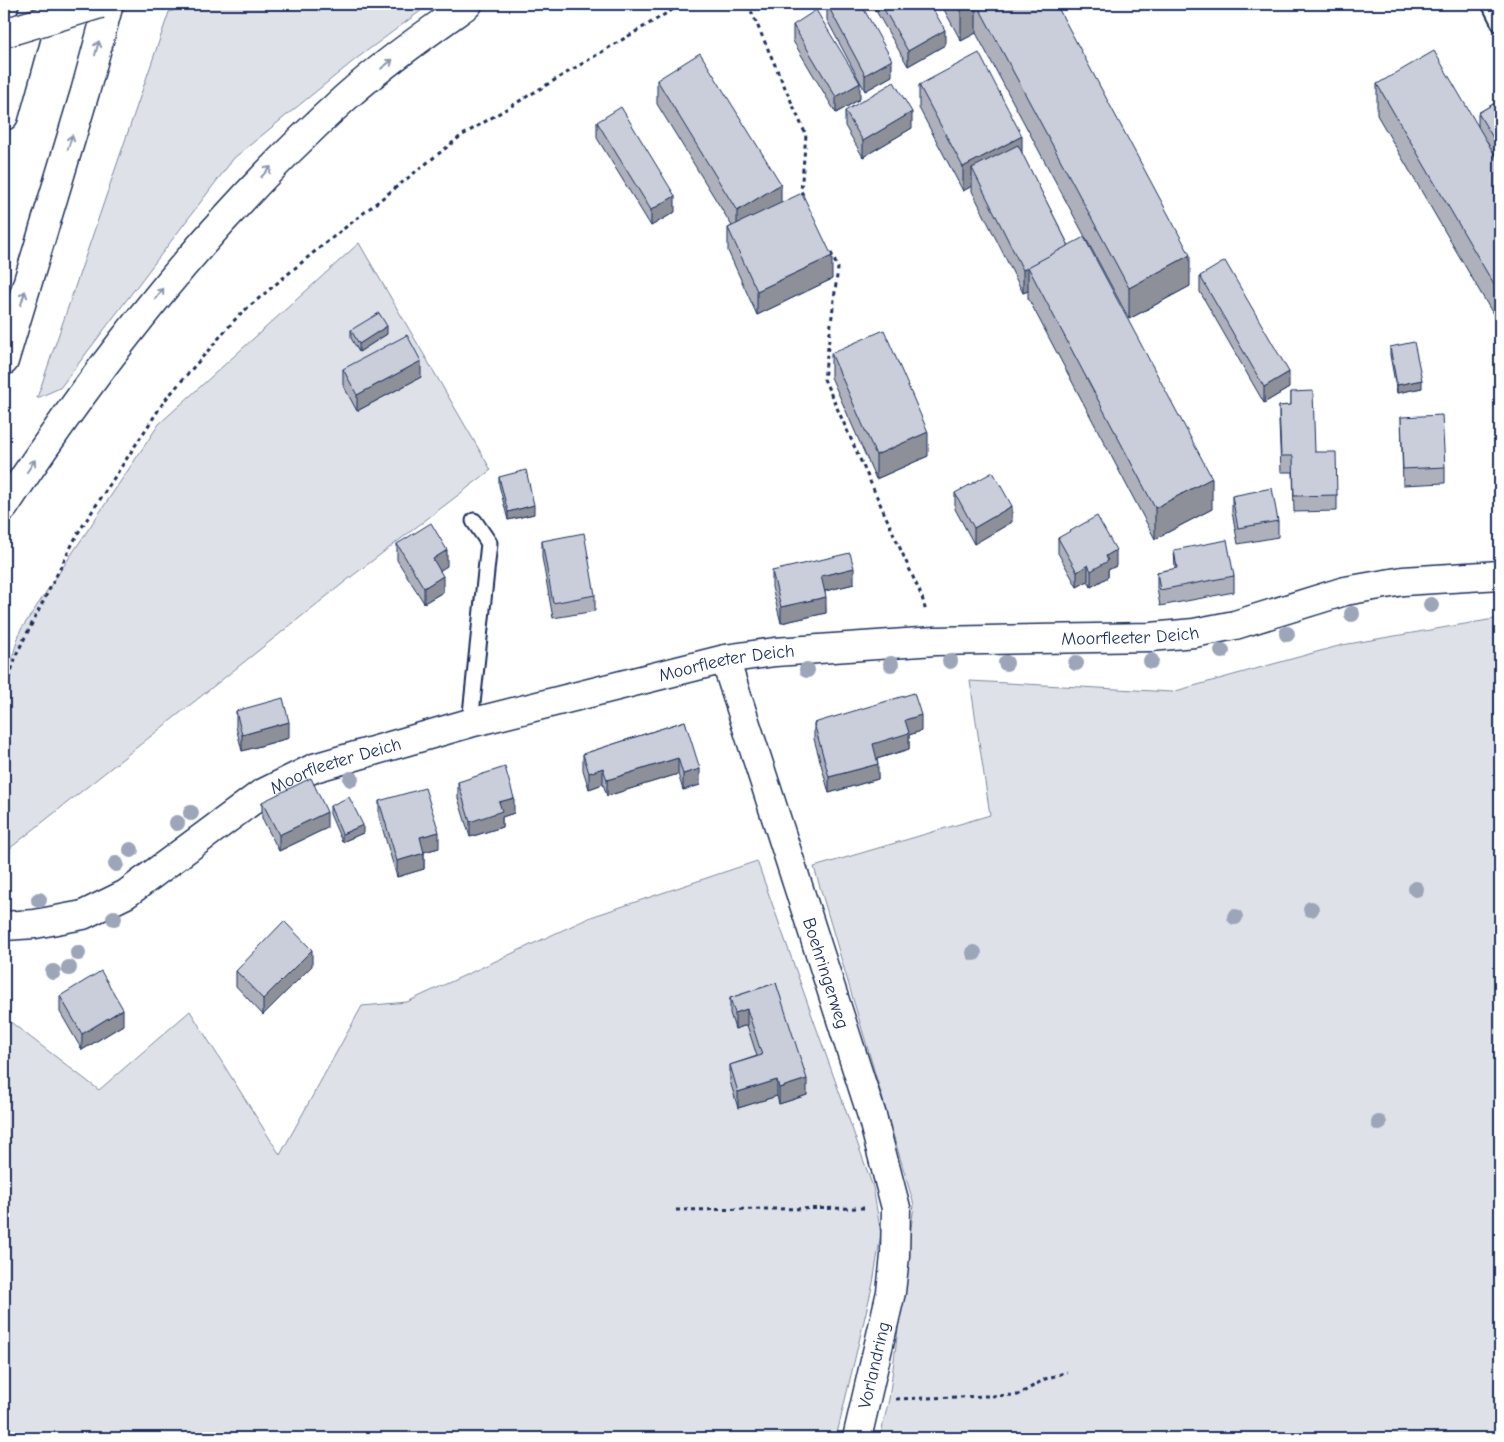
<svg xmlns="http://www.w3.org/2000/svg" width="1504" height="1442" viewBox="0 0 1504 1442" font-family="'Comic Neue',sans-serif">
<style>
.green{fill:#dee1e7;stroke:#7c88a2}
.lines{fill:none;stroke-linecap:round;stroke-linejoin:round}
.service-casing{stroke:#1b2f5e;stroke-width:19}
.minor-casing{stroke:#1b2f5e;stroke-width:31}
.motorway-casing{stroke:#1b2f5e;stroke-width:31}
.path{stroke:#1b2f5e;stroke-width:3;stroke-dasharray:4 4;stroke-linecap:butt}
.service{stroke:#fff;stroke-width:15}
.minor{stroke:#fff;stroke-width:28}
.motorway{stroke:#fff;stroke-width:28}
.motorway-bridge-casing{stroke:#1b2f5e;stroke-width:31;stroke-linecap:butt}
.motorway-bridge{stroke:#fff;stroke-width:28}
.tree{fill:#9da5b9}
.wall{fill:#aeb1bb;stroke:#1b2f5e}
.shaded-wall{fill:#8d9099;stroke:#1b2f5e}
.building{fill:#caceda;stroke:#1b2f5e}
.oneway{stroke:#8d97ae}
.labels{text-anchor:middle;stroke-width:4;stroke-linejoin:round;paint-order:stroke}
.street-label{font-size:18px;fill:#1b2f5e;stroke:#fff}
</style>
<rect width="100%" height="100%" fill="#fff"/>
<filter id="ink" filterUnits="userSpaceOnUse"><feTurbulence type="fractalNoise" baseFrequency=".02" numOctaves="2"/><feDisplacementMap in="SourceGraphic" scale="10" xChannelSelector="R" yChannelSelector="G"/><feConvolveMatrix kernelMatrix="1 2 1 2 8 2 1 2 1" color-interpolation-filters="sRGB"/></filter>
<g filter="url(#ink)">
<g class="green">
<path d="M194,4H430L356,59L234,158L60,388L37,398L169,12Z"/>
<path d="M359,243L491,470L351,577L4,853V686L20,631L159,424Z"/>
<path d="M1500,618V1438H880L889,1399L914,1205L814,867L990,815L970,681L1172,692L1342,645Z"/>
<path d="M757,861L873,1187L881,1234L873,1283L836,1438H4V1017L99,1090L190,1011L280,1155L362,1006L407,1002L591,917Z"/>
</g>
<g class="lines">
<defs>
<g id="service">
<path d="M1490,4L1500,24"/>
<path d="M470,723L489,543L474,521"/>
</g>
<g id="minor">
<path id="s1" d="M725,659L872,1116L896,1208L895,1256L891,1292L857,1438"/>
<path id="s2" d="M4,926L35,924L83,915L126,894L261,794L314,768L470,723L725,659L775,652L935,641L1151,637L1194,633L1235,625L1345,591L1403,581L1500,575"/>
</g>
<g id="motorway">
<path d="M4,116L35,4"/>
<path d="M4,361L85,92L109,4"/>
<path d="M4,507C103,358 212,218 345,98C383,64 426,34 468,4"/>
</g>
</defs>
<use href="#service" class="service-casing"/>
<use href="#minor" class="minor-casing"/>
<use href="#motorway" class="motorway-casing"/>
<g class="path">
<path d="M748,4L806,135L801,191L803,195"/>
<path d="M831,253L838,268L824,379L922,597L926,612"/>
<path d="M4,693L17,653L78,533L165,400L239,315L313,253L461,136L682,4"/>
<path d="M676,1210L865,1208"/>
<path d="M896,1399L1018,1395L1045,1379L1067,1372"/>
</g>
<use href="#service" class="service"/>
<use href="#minor" class="minor"/>
<use href="#motorway" class="motorway"/>
<defs>
<path id="motorway-bridge" d="M4,33L100,4"/>
</defs>
<use href="#motorway-bridge" class="motorway-bridge-casing"/>
<use href="#motorway-bridge" class="motorway-bridge"/>
</g>
<g class="tree">
<circle cx="1431" cy="605" r="8"/>
<circle cx="1352" cy="614" r="8"/>
<circle cx="1287" cy="634" r="8"/>
<circle cx="1222" cy="651" r="8"/>
<circle cx="950" cy="661" r="8"/>
<circle cx="1151" cy="661" r="8"/>
<circle cx="1006" cy="663" r="8"/>
<circle cx="1076" cy="663" r="8"/>
<circle cx="891" cy="664" r="8"/>
<circle cx="807" cy="670" r="8"/>
<circle cx="351" cy="779" r="8"/>
<circle cx="191" cy="813" r="8"/>
<circle cx="177" cy="823" r="8"/>
<circle cx="131" cy="850" r="8"/>
<circle cx="116" cy="864" r="8"/>
<circle cx="1416" cy="889" r="8"/>
<circle cx="39" cy="900" r="8"/>
<circle cx="1311" cy="909" r="8"/>
<circle cx="1235" cy="917" r="8"/>
<circle cx="114" cy="918" r="8"/>
<circle cx="78" cy="953" r="8"/>
<circle cx="974" cy="953" r="8"/>
<circle cx="69" cy="968" r="8"/>
<circle cx="53" cy="972" r="8"/>
<circle cx="1379" cy="1123" r="8"/>
</g>
<g class="wall">
<path d="M827,4L892,76L865,91L827,20Z"/>
<path d="M872,4H930L945,45L908,66Z"/>
<path d="M941,4H1056L1190,286L1129,319L976,33L961,41Z"/>
<path d="M793,25L860,99L836,113L793,41Z"/>
<path d="M657,80L781,203L832,279L757,315L728,251V228L732,226L657,104Z"/>
<path d="M1377,84L1478,127V113L1500,100V326L1377,115Z"/>
<path d="M919,85L1022,154L1069,246L1212,509L1155,539L1028,298V291L1023,293L972,191V186L963,191L919,108Z"/>
<path d="M845,111L912,128L863,157L845,126Z"/>
<path d="M597,122L675,212L651,226L597,138Z"/>
<path d="M1200,276L1289,388L1264,403L1200,292Z"/>
<path d="M351,330L387,334L359,352L351,338Z"/>
<path d="M1390,347L1422,388L1397,393L1390,355Z"/>
<path d="M831,353L928,456L876,479L831,377Z"/>
<path d="M343,369L421,377L357,411L343,385Z"/>
<path d="M1291,392L1315,452L1337,495V511L1294,512L1293,472H1281L1279,422V406L1291,405Z"/>
<path d="M1401,417L1445,467V483L1403,485Z"/>
<path d="M499,477L534,514L508,520L499,485Z"/>
<path d="M955,493L1012,522L974,544L955,509Z"/>
<path d="M1232,496L1278,521V537L1238,544L1232,512Z"/>
<path d="M1058,538L1116,566L1108,570V577L1091,587L1088,581L1077,587L1058,553Z"/>
<path d="M542,541L595,595V611L553,618L542,557Z"/>
<path d="M397,544L447,566L440,570L443,592L424,603L397,560Z"/>
<path d="M1174,550L1234,576V592L1160,606L1157,588V572L1175,569Z"/>
<path d="M772,571L854,584L825,591L826,613L781,623L772,587Z"/>
<path d="M236,711L289,738L242,751L236,727Z"/>
<path d="M685,721L700,785L683,790L678,774L607,796L603,784L589,789L583,770V754Z"/>
<path d="M814,723L921,731L909,735V749L877,759L878,779L829,793L814,739Z"/>
<path d="M458,782L514,813L502,817V827L470,837L458,798Z"/>
<path d="M379,801L439,848L424,852V869L397,877L379,817Z"/>
<path d="M262,802L327,828L279,851L262,818Z"/>
<path d="M330,806L363,833L342,842L330,814Z"/>
<path d="M312,966L263,1015L236,986V971Z"/>
<path d="M776,983L807,1095L779,1104L777,1096L738,1108L730,1081V1065L757,1056L747,1025L735,1029L730,1013V998Z"/>
<path d="M60,996L123,1025L82,1050L60,1012Z"/>
</g>
<g class="shaded-wall">
<path d="M974,4H976V33L961,41V10Z"/>
<path d="M945,30V45L908,66V51Z"/>
<path d="M892,60V76L865,91V75Z"/>
<path d="M860,83V99L836,113V97Z"/>
<path d="M912,112V128L863,157V141Z"/>
<path d="M1022,136V159L972,168V186L963,191V167Z"/>
<path d="M781,184V208L737,234V211Z"/>
<path d="M675,196V212L651,226V210Z"/>
<path d="M1069,246L1028,267V291L1023,293V270Z"/>
<path d="M1190,255V286L1129,319V288Z"/>
<path d="M832,256V279L757,315V291Z"/>
<path d="M387,326V334L359,352V344Z"/>
<path d="M421,361V377L357,411V395Z"/>
<path d="M1289,372V388L1264,403V387Z"/>
<path d="M1422,380V388L1397,393V385Z"/>
<path d="M928,432V456L876,479V455Z"/>
<path d="M1212,478V509L1155,539V508Z"/>
<path d="M534,505V514L508,520V512Z"/>
<path d="M1012,506V522L974,544V528Z"/>
<path d="M447,550V566L433,575V559Z"/>
<path d="M1116,550V566L1108,570V577L1091,587V571L1106,556Z"/>
<path d="M1088,565V581L1077,587V572Z"/>
<path d="M854,568V584L821,592V576Z"/>
<path d="M443,576V592L424,603V588Z"/>
<path d="M826,597V613L781,623V607Z"/>
<path d="M921,715V731L909,735V749L873,760V744L905,720Z"/>
<path d="M289,722V738L242,751V735Z"/>
<path d="M678,758V774L607,796V780Z"/>
<path d="M878,764V779L829,793V777Z"/>
<path d="M603,768V784L589,789V773Z"/>
<path d="M700,769V785L683,790V774Z"/>
<path d="M514,798V813L502,817V827L470,837V822L499,802Z"/>
<path d="M327,812V828L279,851V835Z"/>
<path d="M363,825V833L342,842V834Z"/>
<path d="M439,832V848L420,853V837Z"/>
<path d="M424,853V869L397,877V861Z"/>
<path d="M312,950V966L263,1015V999Z"/>
<path d="M123,1009V1025L82,1050V1034Z"/>
<path d="M747,1009V1025L735,1029V1013Z"/>
<path d="M807,1079V1095L779,1104V1088Z"/>
<path d="M777,1080V1096L738,1108V1092Z"/>
</g>
<g class="building">
<path d="M827,4H861L892,60L865,75Z"/>
<path d="M881,4H930L945,30L908,51Z"/>
<path d="M957,4H974L961,10Z"/>
<path d="M977,4H1056L1190,255L1129,288Z"/>
<path d="M816,10L860,83L836,97L793,25Z"/>
<path d="M1434,51L1500,164V295L1377,84Z"/>
<path d="M700,53L781,184L737,211L657,80Z"/>
<path d="M979,53L1022,136L963,167L919,85Z"/>
<path d="M894,82L912,112L863,141L845,111Z"/>
<path d="M1500,100V149L1478,113Z"/>
<path d="M621,107L675,196L651,210L597,122Z"/>
<path d="M1018,145L1069,246L1023,270L972,168Z"/>
<path d="M802,193L832,256L757,291L728,228Z"/>
<path d="M1084,237L1212,478L1155,508L1028,267Z"/>
<path d="M1225,261L1289,372L1264,387L1200,276Z"/>
<path d="M379,313L387,326L359,344L351,330Z"/>
<path d="M884,330L928,432L876,455L831,353Z"/>
<path d="M407,335L421,361L357,395L343,369Z"/>
<path d="M1414,342L1422,380L1397,385L1390,347Z"/>
<path d="M1313,391L1315,452H1336L1337,495L1294,496L1293,456H1281L1279,406L1291,405V392Z"/>
<path d="M1442,415L1445,467L1403,469L1401,417Z"/>
<path d="M526,470L534,505L508,512L499,477Z"/>
<path d="M993,472L1012,506L974,528L955,493Z"/>
<path d="M1272,488L1278,521L1238,528L1232,496Z"/>
<path d="M1097,516L1116,550L1106,556L1108,561L1091,571L1088,565L1077,572L1058,538Z"/>
<path d="M431,523L447,550L433,559L443,576L424,588L397,544Z"/>
<path d="M584,533L595,595L553,603L542,541Z"/>
<path d="M1227,540L1234,576L1160,590L1157,572L1177,568L1174,550Z"/>
<path d="M850,553L854,568L821,576L826,597L781,607L772,571Z"/>
<path d="M914,693L921,715L905,720L909,733L873,744L878,764L829,777L814,723Z"/>
<path d="M283,698L289,722L242,735L236,711Z"/>
<path d="M685,721L700,769L683,774L678,758L607,780L603,768L589,773L583,754Z"/>
<path d="M505,767L514,798L499,802L502,811L470,822L458,782Z"/>
<path d="M311,778L327,812L279,835L262,802Z"/>
<path d="M425,788L439,832L420,837L424,853L397,861L379,801Z"/>
<path d="M349,797L363,825L342,834L330,806Z"/>
<path d="M284,921L312,950L263,999L236,971Z"/>
<path d="M101,971L123,1009L82,1034L60,996Z"/>
<path d="M776,983L807,1079L779,1088L777,1080L738,1092L730,1065L762,1055L747,1009L735,1013L730,998Z"/>
</g>
<defs><path id="oneway-shaft" d="M-6 0H5M1.5-3L5.5 0L1.5 3" fill="none" stroke-width="1.6" stroke-linecap="round" stroke-linejoin="round" transform="scale(1.25)"/></defs>
<g class="oneway">
<use href="#oneway-shaft" transform="translate(97 48) rotate(-75)"/>
<use href="#oneway-shaft" transform="translate(387 64) rotate(-38)"/>
<use href="#oneway-shaft" transform="translate(70 142) rotate(-73)"/>
<use href="#oneway-shaft" transform="translate(266 172) rotate(-46)"/>
<use href="#oneway-shaft" transform="translate(159 294) rotate(-51)"/>
<use href="#oneway-shaft" transform="translate(23 298) rotate(-73)"/>
<use href="#oneway-shaft" transform="translate(31 466) rotate(-56)"/>
</g>
</g>
<g class="labels">
<g class="street-label">
<text dy="6" stroke="none"><textPath href="#s2" startOffset="1186">Moorfleeter Deich</textPath></text>
<text dy="6" stroke="none"><textPath href="#s2" startOffset="781">Moorfleeter Deich</textPath></text>
<text dy="6" stroke="none"><textPath href="#s2" startOffset="376">Moorfleeter Deich</textPath></text>
<text dy="6" stroke="none"><textPath href="#s1" startOffset="330">Boehringerweg</textPath></text>
<text transform="translate(874 1365) rotate(-77)" y="6">Vorlandring</text>
</g>
</g>
<rect width="1504" height="1442" fill="none" stroke="#fff" stroke-width="20"/>
<rect x="10" y="10" width="1484" height="1422" fill="none" stroke="#1b2f5e" stroke-width="2" filter="url(#ink)"/>
</svg>
